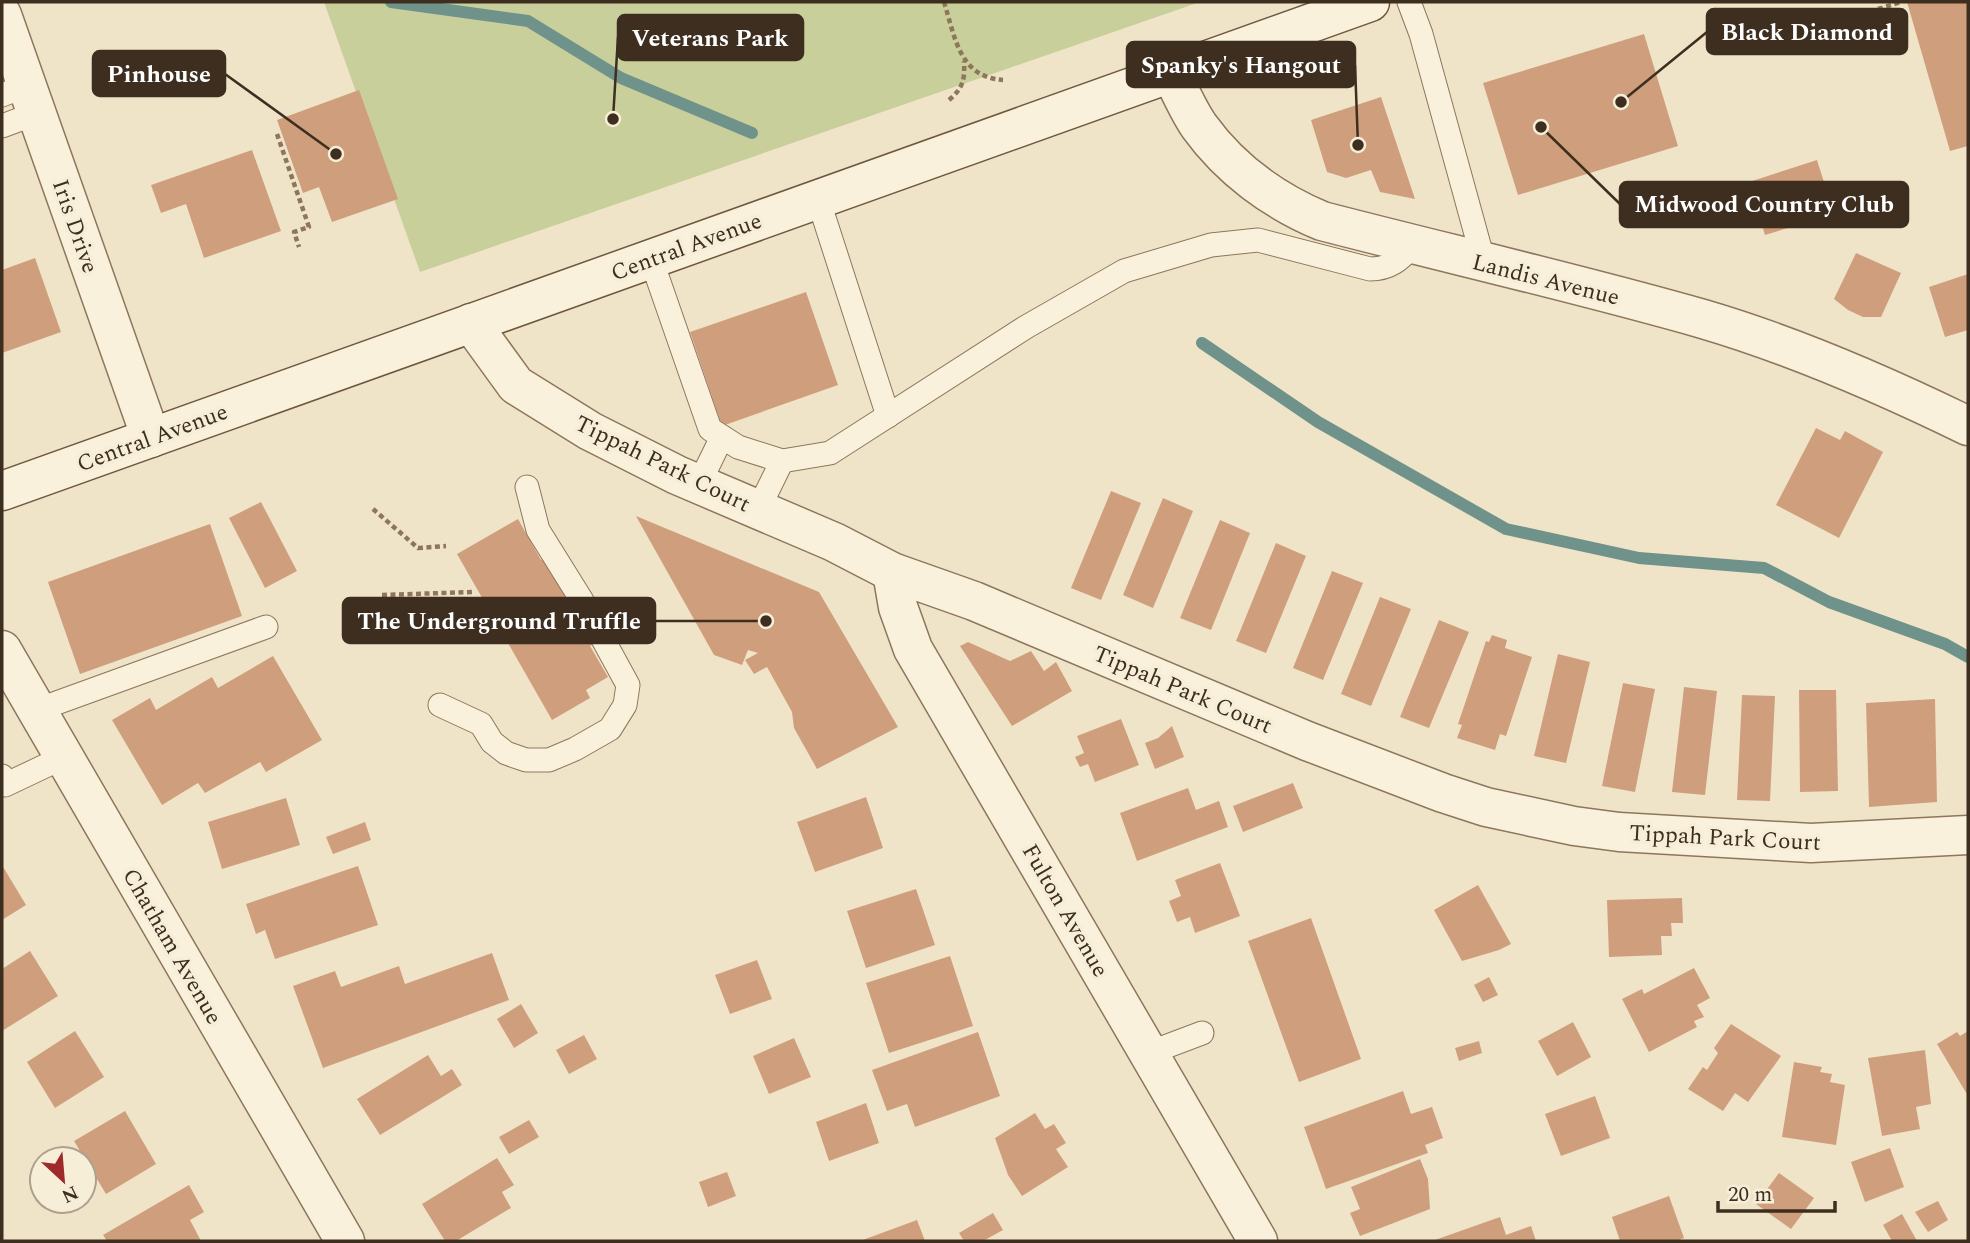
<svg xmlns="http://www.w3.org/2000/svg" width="1970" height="1243" viewBox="0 0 1970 1243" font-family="Spectral,serif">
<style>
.green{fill:#c9cf9b}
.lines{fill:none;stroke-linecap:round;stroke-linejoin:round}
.stream{stroke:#6f938a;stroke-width:12}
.building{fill:#cf9f7d}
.lane-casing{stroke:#8d765c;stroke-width:25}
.street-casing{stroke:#8d765c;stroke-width:41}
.secondary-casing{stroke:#6f573f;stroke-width:41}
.path{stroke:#8d765c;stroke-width:4.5;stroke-dasharray:5 3.5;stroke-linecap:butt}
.lane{stroke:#faf1dc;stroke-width:23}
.street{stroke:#faf1dc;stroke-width:38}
.secondary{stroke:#faf1dc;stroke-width:38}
.labels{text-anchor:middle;stroke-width:7;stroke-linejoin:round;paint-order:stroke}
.street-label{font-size:23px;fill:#3d2e20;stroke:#f7eed8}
.leader{fill:none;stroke:#3d2e20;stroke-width:2.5}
.callout-dot{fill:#3d2e20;stroke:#f7eed8;stroke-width:2.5}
.callout{fill:#3d2e20;stroke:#3d2e20;stroke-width:2.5}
.callout-label{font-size:24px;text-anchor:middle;font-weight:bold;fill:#fff}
</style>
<rect width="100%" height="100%" fill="#f0e4c8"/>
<path class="green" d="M324,2H1200L420,272Z"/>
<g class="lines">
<g class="stream">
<path d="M391,2L528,21L621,78L752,133"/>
<path d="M1202,343L1318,422L1506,529L1639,558L1764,568L1829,602L1945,644L1968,657"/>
</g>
</g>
<g class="building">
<path d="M1907,2H1968V146L1950,151Z"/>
<path d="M1644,34L1678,146L1518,195L1483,83Z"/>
<path d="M359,90L398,199L332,222L319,187L303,193L277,120Z"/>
<path d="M1381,97L1415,199L1380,192L1371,170L1346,178L1327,172L1311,120Z"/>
<path d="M252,150L281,231L204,258L186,204L161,213L151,185Z"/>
<path d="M1817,160L1834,214L1765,235L1749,182Z"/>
<path d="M1856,253L1901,273L1881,317H1863L1848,310L1834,299Z"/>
<path d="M35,258L61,332L2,353V270Z"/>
<path d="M1968,274V330L1945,337L1929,287Z"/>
<path d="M806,292L838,385L722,426L690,332Z"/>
<path d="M1816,428L1840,440L1845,431L1883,452L1839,538L1776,505Z"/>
<path d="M1111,491L1141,503L1101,600L1071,588Z"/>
<path d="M1163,498L1193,511L1153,608L1123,595Z"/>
<path d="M261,502L297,571L265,588L229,518Z"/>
<path d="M636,516L819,592L898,727L817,769L794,728L792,712L767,667L754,674L745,660L758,653L748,650L742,665L714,655Z"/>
<path d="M518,519L541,560L547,557L596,643L590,646L608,677L586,690L590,698L552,720L457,554Z"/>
<path d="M1220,520L1250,533L1211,630L1180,618Z"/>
<path d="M210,524L242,616L80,674L48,582Z"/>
<path d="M1276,543L1306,556L1266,653L1236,641Z"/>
<path d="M1332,571L1363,583L1323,680L1293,668Z"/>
<path d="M1380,597L1411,609L1371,706L1341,694Z"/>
<path d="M1439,620L1469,632L1429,728L1400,717Z"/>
<path d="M1492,635L1507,640L1505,648L1532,657L1506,736L1500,734L1495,750L1457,738L1462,725L1458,724L1486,641L1489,642Z"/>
<path d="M968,642L1010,661L1031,651L1044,671L1056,662L1072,691L1012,726L960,646Z"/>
<path d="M1558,654L1590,662L1566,763L1534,756Z"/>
<path d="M273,656L322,740L266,772L260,762L205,793L198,783L162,805L112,720L150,698L156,710L212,677L218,688Z"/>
<path d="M1623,683L1655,689L1635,792L1602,786Z"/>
<path d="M1684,687L1717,691L1705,795L1672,792Z"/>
<path d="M1799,690H1836L1838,791L1800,792Z"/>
<path d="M1742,695L1775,696L1770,801L1737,800Z"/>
<path d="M1935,699L1937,802L1869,807L1866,703Z"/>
<path d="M1121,719L1139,765L1095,782L1088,764L1080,767L1075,757L1084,753L1077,736Z"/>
<path d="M1172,726L1184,757L1155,769L1145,743L1158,738Z"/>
<path d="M1293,783L1303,808L1243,832L1233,806Z"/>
<path d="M1188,788L1196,810L1219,801L1228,827L1137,861L1120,813Z"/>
<path d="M866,797L883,848L815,872L797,822Z"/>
<path d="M286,798L300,845L222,869L208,822Z"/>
<path d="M365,822L371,840L333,854L326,837Z"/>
<path d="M1220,863L1240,916L1195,933L1190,917L1177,922L1169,901L1181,896L1175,880Z"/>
<path d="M2,865L26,905L2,920Z"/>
<path d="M358,866L378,925L275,959L265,930L256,934L246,904Z"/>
<path d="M1478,885L1511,944L1499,950L1462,961L1434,910Z"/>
<path d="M916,889L935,945L866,968L847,911Z"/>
<path d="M1682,898L1683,923H1671L1672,936H1661L1662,955L1609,957L1607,900Z"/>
<path d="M1311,918L1361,1059L1299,1082L1248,941Z"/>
<path d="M30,951L58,996L2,1031V969Z"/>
<path d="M492,953L509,1000L323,1068L293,986L335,971L341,987L399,966L405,984Z"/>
<path d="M950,956L973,1026L889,1053L866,983Z"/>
<path d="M757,960L772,999L730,1014L715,975Z"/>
<path d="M1694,968L1710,998L1697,1005L1704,1017L1694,1021L1697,1027L1649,1052L1622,999L1642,989L1644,994Z"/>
<path d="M1489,977L1498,995L1483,1002L1474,985Z"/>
<path d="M521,1004L538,1033L514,1048L497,1019Z"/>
<path d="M1573,1022L1591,1057L1557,1076L1538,1041Z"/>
<path d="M1731,1024L1781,1056L1748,1102L1735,1093L1723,1111L1688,1089L1703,1067L1707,1070L1718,1053L1714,1048Z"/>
<path d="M75,1031L104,1077L55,1108L27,1062Z"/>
<path d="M1968,1031V1096L1937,1044L1957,1032L1960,1036Z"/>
<path d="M978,1032L1000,1096L915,1127L907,1104L887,1111L872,1070Z"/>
<path d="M584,1035L597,1059L569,1074L556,1050Z"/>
<path d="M794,1038L811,1077L769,1094L753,1056Z"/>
<path d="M1479,1041L1482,1053L1459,1061L1455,1048Z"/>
<path d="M1925,1050L1931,1104L1916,1107L1920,1129L1882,1136L1868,1058Z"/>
<path d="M428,1055L441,1076L452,1069L462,1085L380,1135L357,1099Z"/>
<path d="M1794,1062L1822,1067L1820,1072L1832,1074L1830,1082L1845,1085L1836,1145L1782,1137Z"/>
<path d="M1403,1091L1411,1114L1432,1107L1443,1138L1425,1145L1428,1153L1326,1189L1304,1127Z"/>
<path d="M1595,1096L1610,1138L1561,1156L1545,1114Z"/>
<path d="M866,1103L879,1143L829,1161L816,1122Z"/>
<path d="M125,1111L156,1164L106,1194L74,1141Z"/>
<path d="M1035,1113L1045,1129L1054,1124L1066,1143L1056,1149L1068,1167L1022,1196L1008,1175L995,1138Z"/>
<path d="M529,1120L539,1137L509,1154L499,1137Z"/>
<path d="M1890,1148L1904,1187L1865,1202L1851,1162Z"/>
<path d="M497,1158L514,1185L502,1192L511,1208L456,1241H445L422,1204Z"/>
<path d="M1420,1159L1428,1179L1430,1209L1360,1236L1350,1213L1360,1209L1351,1187Z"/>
<path d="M727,1172L736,1196L708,1207L699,1182Z"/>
<path d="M1779,1173L1814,1198L1791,1229L1756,1204Z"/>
<path d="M189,1185L204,1212L190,1220L201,1241H107L103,1235Z"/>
<path d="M1669,1196L1684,1238L1676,1241H1620L1612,1217Z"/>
<path d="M1938,1201L1948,1220L1928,1232L1915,1212Z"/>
<path d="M993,1213L1003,1230L983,1241H964L959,1233Z"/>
<path d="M1902,1214L1917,1241H1892L1883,1225Z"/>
<path d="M1500,1217L1506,1235L1531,1226L1536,1241H1432Z"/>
<path d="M917,1220L925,1241H860Z"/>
</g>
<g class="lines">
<defs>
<g id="lane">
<path d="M1409,2L1421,34L1484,263"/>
<path d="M2,95L27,85"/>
<path d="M2,126L37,113"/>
<path d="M818,199L888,416"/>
<path d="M651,259L710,429L738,447L782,461L830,453L1026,327L1124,271L1211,245L1258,240L1370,269C1391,269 1400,259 1414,245"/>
<path d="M699,484L722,437"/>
<path d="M758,510L782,461"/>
<path d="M440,705L481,724L492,742L506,753L526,760H549L575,749L610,729L625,705L628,685L581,599L538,530L527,487"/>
<path d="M37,710L266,627"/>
<path d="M2,776L5,785L64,757"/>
<path d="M1149,1053L1202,1033"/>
</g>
<g id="street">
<path d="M2,15L151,438"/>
<path d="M1171,73C1180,91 1188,110 1199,126C1230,169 1274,201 1322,221C1449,254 1577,283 1703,319C1795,346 1882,384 1968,426"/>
<path d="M471,323L516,385L590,431L677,475L834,542L892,572L974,601L1307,741L1443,793L1486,807L1574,826L1619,832L1811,843L1968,835"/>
<path d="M892,572L898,607L913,649L1258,1241"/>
<path d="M2,650L345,1241"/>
</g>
<path id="secondary" d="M2,491L1370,2"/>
</defs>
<use href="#lane" class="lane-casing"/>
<use href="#street" class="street-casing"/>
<use href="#secondary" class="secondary-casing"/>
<g class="path">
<path d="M944,2C955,37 959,77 1003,80"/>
<path d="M1878,9L1901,2"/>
<path d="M949,100C963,88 965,80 964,61"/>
<path d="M277,134L309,227L294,232L299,247"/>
<path d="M373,509L418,548L446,546"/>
<path d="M382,595L473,592"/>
</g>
<use href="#lane" class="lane"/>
<use href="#street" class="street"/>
<use href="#secondary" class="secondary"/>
</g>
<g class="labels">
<g class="street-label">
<text transform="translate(76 226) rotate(71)" y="8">Iris Drive</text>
<text transform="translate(686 246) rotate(-20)" y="8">Central Avenue</text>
<text transform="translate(1546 279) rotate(14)" y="8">Landis Avenue</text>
<text transform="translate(152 437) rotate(-20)" y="8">Central Avenue</text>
<text transform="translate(663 463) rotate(26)" y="8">Tippah Park Court</text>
<text transform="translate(1183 689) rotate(23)" y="8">Tippah Park Court</text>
<text transform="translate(1725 837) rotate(3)" y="8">Tippah Park Court</text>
<text transform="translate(1066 910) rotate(60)" y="8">Fulton Avenue</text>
<text transform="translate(173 946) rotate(60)" y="8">Chatham Avenue</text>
</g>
</g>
<path class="leader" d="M1621 102L1707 32M613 119L618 37M1358 145L1355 65M336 154L225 74M1541 127L1620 204M766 621L655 621"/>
<g class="callout-dot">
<circle cx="1621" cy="102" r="7"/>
<circle cx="613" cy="119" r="7"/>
<circle cx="1358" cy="145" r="7"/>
<circle cx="336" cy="154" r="7"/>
<circle cx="1541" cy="127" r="7"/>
<circle cx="766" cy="621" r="7"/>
</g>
<g class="callout">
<rect x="1707" y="9" width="200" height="45" rx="7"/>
<rect x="618" y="15" width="185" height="45" rx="7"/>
<rect x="1127" y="42" width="228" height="45" rx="7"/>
<rect x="93" y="51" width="132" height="45" rx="7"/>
<rect x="1620" y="182" width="288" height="45" rx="7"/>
<rect x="343" y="598" width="312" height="45" rx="7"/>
</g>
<g class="callout-label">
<text x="1807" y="40">Black Diamond</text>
<text x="710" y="46">Veterans Park</text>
<text x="1241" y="73">Spanky's Hangout</text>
<text x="159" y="82">Pinhouse</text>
<text x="1764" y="212">Midwood Country Club</text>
<text x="499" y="629">The Underground Truffle</text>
</g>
<rect width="1970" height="1243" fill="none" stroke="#3d2e20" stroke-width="7"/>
<g transform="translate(63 1180) rotate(154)"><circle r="33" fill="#f7eed8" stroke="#ada18e" stroke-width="2"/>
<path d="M0-5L12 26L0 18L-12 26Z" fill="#9e2a2b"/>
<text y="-10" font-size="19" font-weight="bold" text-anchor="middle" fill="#3d2e20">N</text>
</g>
<path d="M1718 1201v10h117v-10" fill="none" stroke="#3d2e20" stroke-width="3.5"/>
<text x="1728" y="1201" font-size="21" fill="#3d2e20" stroke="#f7eed8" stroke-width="5" paint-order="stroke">20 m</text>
</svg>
